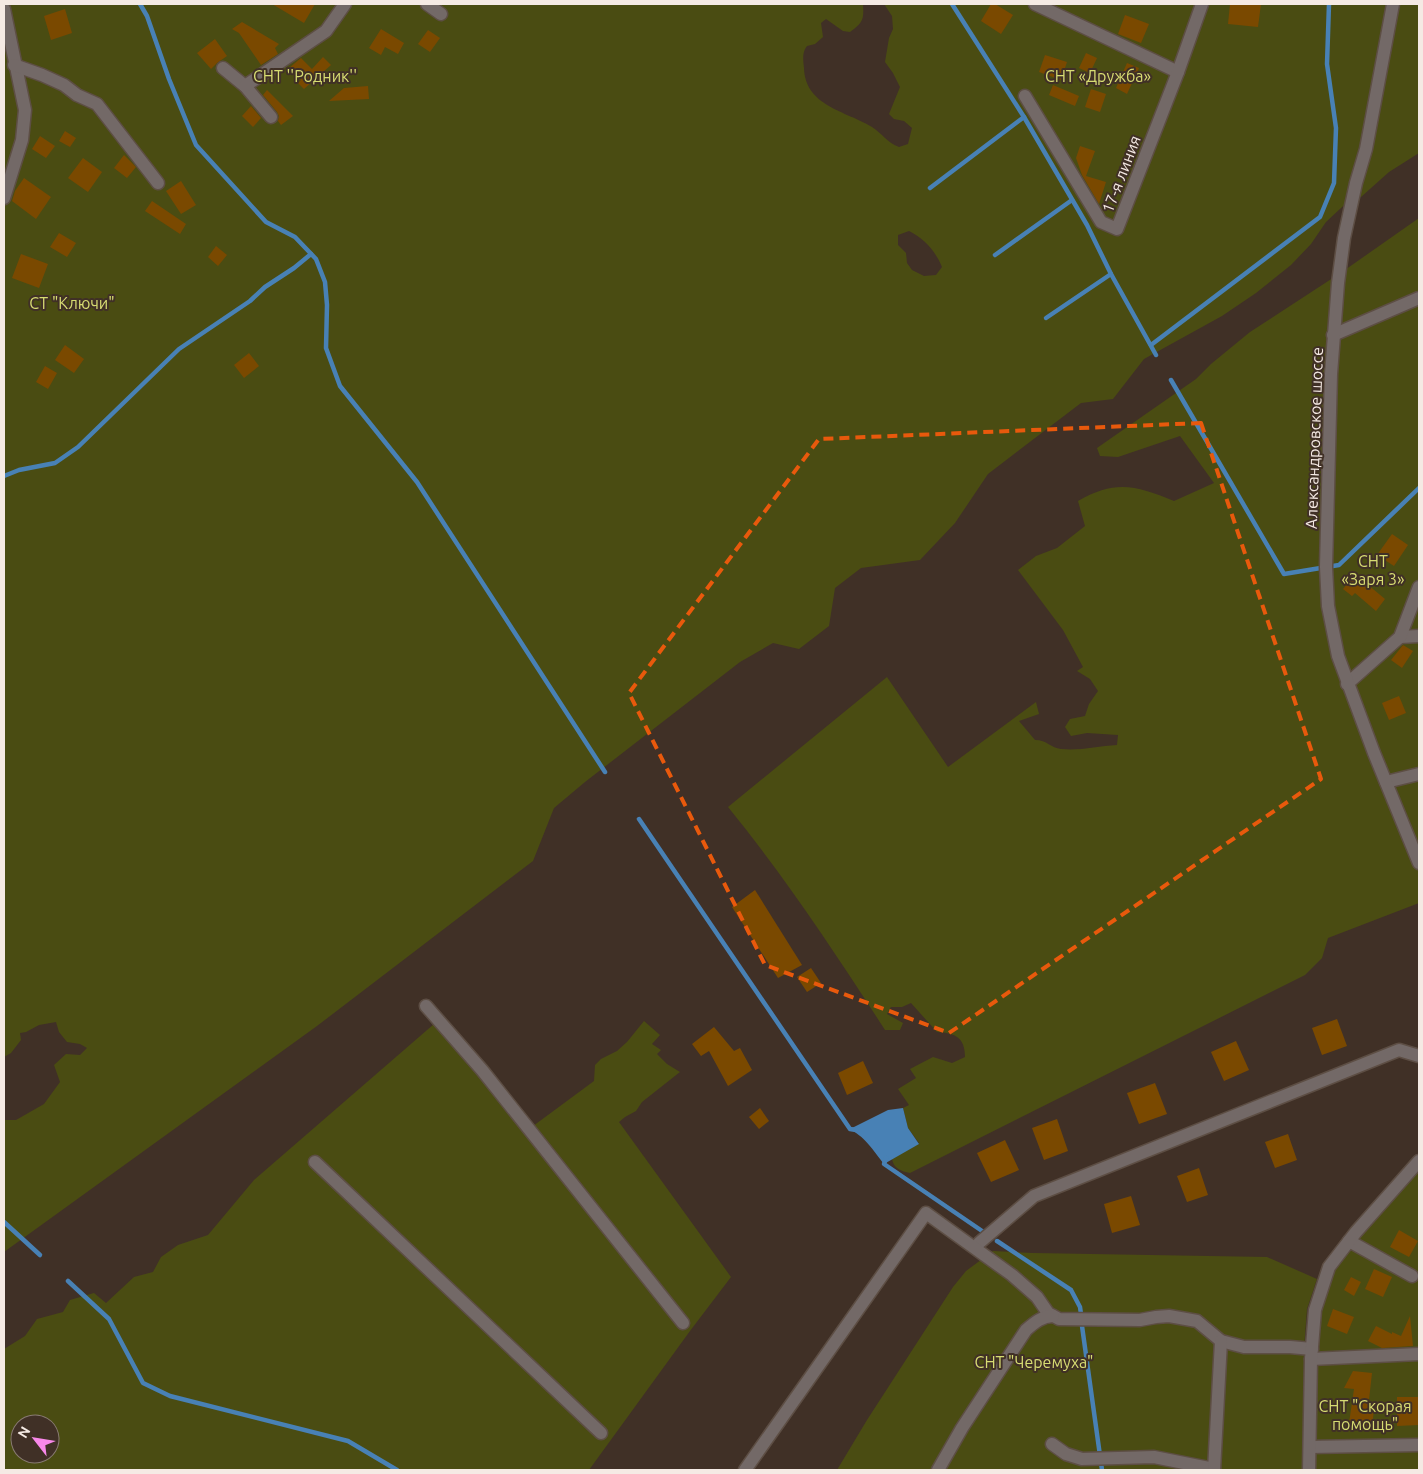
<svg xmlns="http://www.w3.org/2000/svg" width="1423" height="1474" viewBox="0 0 1423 1474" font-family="Ubuntu,sans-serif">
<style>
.green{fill:#4a4c12;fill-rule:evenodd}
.water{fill:#4881b5}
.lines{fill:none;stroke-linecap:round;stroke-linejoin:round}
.stream{stroke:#4881b5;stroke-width:4.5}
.building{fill:#7a4900}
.minor-casing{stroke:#5d4e44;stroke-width:15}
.tertiary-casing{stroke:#5d4e44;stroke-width:15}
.minor{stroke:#736967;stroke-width:12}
.tertiary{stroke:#736967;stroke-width:12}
.marked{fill:none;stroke:#e8590c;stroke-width:4;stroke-dasharray:10 6;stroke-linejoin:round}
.labels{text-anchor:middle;stroke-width:4;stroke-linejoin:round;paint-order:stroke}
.park-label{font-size:16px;fill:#d7dc72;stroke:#403026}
.street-label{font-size:16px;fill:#f5eae4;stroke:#403026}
</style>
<rect width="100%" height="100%" fill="#403026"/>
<g class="green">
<path d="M4,4H863C864,20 863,22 850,32L843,31L826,19L821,23L823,37L815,44L807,46C802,52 803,60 804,68C805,106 846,111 872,127C883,134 886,142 899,147L908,144L912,128L904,121L894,119L889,114L900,87L893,73L885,62L889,38L893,29L892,16L884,4H1419V153L1389,172L1361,197L1351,199L1341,208L1326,222L1311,244L1291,265L1256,293L1222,316L1144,359L1113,399L1081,403L988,474L955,523L920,560L861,568L835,588L829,626L799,649L773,643L740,662L585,782L554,808L533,861L317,1026L4,1252V1120H16L44,1104L60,1082L54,1065L66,1054L80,1055L87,1048L80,1044L67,1042L59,1032L56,1022L39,1025L26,1032L20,1033L21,1040L11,1053L4,1057ZM909,231C924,238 936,252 942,267L936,275L924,276L912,270L907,263L906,253L898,245V235Z"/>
<path d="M1419,218V903L1328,938L1322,958L1305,975L910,1173C901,1171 894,1169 892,1159L919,1143L908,1128L903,1108L909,1105L898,1089L916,1078L910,1069L933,1057L952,1063L965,1057C965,1038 956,1033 937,1032L911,1003L902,1007H891L887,1014L903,1023L900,1030H885C836,954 785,877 728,807L887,677L948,767L1036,702L1039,714L1019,721L1035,740C1047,740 1051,748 1061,749C1080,751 1098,746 1117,745L1118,735L1087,733L1071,736L1065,727L1070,719L1085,716L1089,704L1098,691L1090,679L1077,671L1083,667L1063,630L1018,570L1036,556L1057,548L1085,526L1078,501C1116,479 1137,486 1174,501L1214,483L1180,436L1118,457L1100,456L1097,448L1196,379L1211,364L1250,332L1342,272Z"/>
<path d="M644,1021L660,1035L652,1044L661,1050L657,1054L667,1064L680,1072L642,1102L636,1111L625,1117L619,1122L731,1277L690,1331L589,1470H4V1349L25,1336L37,1319L63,1312L70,1300L94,1293L106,1303L134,1277L153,1272L161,1257L178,1245L208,1235L254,1180L434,1024L529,1129L594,1081L595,1065L601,1059L617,1051L627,1042ZM20,1424H50V1454H20Z"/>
<path d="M1419,1160V1470H1309L1311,1361L1329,1267Z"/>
<path d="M993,1251L1033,1253L1267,1257L1317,1279L1307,1309L1304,1349L1303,1470H837L867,1420L953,1287L966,1271Z"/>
</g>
<path class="water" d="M903,1108L908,1128L919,1144L884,1164C871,1148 868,1140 850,1129L888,1110Z"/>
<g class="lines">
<g class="stream">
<path d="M140,4L147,16L169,79L196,145L266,222L295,237L316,259L325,282L327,305L326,348L340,386L417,482L605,772"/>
<path d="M952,4L1024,117L1087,225L1111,274L1156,355"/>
<path d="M930,188L1024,117"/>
<path d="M995,255L1072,200"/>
<path d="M1046,318L1111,274"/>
<path d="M1151,345L1320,217L1334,183L1336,128L1327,64L1329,4"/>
<path d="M1171,380L1284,574L1339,565L1419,488"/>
<path d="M4,476L19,470L55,463L78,447L179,349L250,301L265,287L294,268L311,254"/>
<path d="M639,819L850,1129L856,1130"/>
<path d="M886,1158L884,1164L985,1233"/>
<path d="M4,1222L40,1255"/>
<path d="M997,1241L1071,1290L1080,1307L1081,1314"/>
<path d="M68,1281L109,1319L143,1383L170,1396L348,1441L397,1470"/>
<path d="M1082,1326L1102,1470"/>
</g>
</g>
<g class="building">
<path d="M272,4H315L304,23Z"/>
<path d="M991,4H995L1013,15L1001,34L981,21Z"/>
<path d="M1230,4H1261L1258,27L1228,24Z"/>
<path d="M65,9L72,33L51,40L44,16Z"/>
<path d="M1125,15L1149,24L1141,43L1118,34Z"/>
<path d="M242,22L279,44L275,48L278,54L261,65L239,33L232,29Z"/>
<path d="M381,29L404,43L398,54L385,47L381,55L369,48Z"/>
<path d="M428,30L440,38L430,52L418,44Z"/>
<path d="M215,39L227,56L217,63L211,69L197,53Z"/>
<path d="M1086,53L1097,58L1090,73L1079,68Z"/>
<path d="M1045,55L1067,62L1061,80L1039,72Z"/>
<path d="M323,57L331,65L304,89L298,83L301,80L289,68L301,58L312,69Z"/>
<path d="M1127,63L1139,68L1127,94L1116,88Z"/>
<path d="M1053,85L1079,96L1075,106L1049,95Z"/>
<path d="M368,86L369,99L329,101L344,88Z"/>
<path d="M1091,89L1106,94L1100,112L1085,107Z"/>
<path d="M267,90L293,116L281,125L278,121L279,116L277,112L263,95Z"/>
<path d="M251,106L261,118L253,127L242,116Z"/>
<path d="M65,131L76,138L70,147L59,141Z"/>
<path d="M40,136L55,146L46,158L32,149Z"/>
<path d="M1080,146L1095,151L1086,176L1106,182L1099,204L1082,175L1076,158Z"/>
<path d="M124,155L136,167L127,178L114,168Z"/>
<path d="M83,158L102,172L88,192L68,178Z"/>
<path d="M24,178L51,197L36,219L12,201L15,191Z"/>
<path d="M181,181L196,205L181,214L166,191Z"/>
<path d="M152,201L186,224L180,234L145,211Z"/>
<path d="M59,233L76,243L67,257L50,247Z"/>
<path d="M216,246L227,255L218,266L208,257Z"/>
<path d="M21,254L48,264L39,288L12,278Z"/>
<path d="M65,345L84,359L74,373L55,360Z"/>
<path d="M249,353L259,366L244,378L234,365Z"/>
<path d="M45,366L57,373L48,389L36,382Z"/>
<path d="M1392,534L1408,545L1394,566L1377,555Z"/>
<path d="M1354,576L1366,585L1367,584L1385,599L1376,611L1355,593L1352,596L1343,589Z"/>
<path d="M1403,645L1413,651L1402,668L1391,660Z"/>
<path d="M1399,696L1406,713L1389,720L1382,703Z"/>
<path d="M755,890L802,965L778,978L732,907Z"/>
<path d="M811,968L821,983L807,992L797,977Z"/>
<path d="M1337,1019L1347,1046L1322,1055L1312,1028Z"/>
<path d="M714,1027L734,1051L740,1048L752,1070L728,1086L709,1051L701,1056L692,1044Z"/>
<path d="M1236,1041L1249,1070L1224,1081L1211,1052Z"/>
<path d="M863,1061L873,1083L847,1095L838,1073Z"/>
<path d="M1155,1083L1167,1114L1139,1124L1127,1093Z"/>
<path d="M760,1108L769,1121L759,1129L749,1117Z"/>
<path d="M1057,1119L1068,1151L1044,1160L1032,1128Z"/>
<path d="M1288,1134L1297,1160L1275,1168L1265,1142Z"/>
<path d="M1005,1140L1019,1170L991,1182L977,1153Z"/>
<path d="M1199,1168L1208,1195L1187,1202L1177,1176Z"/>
<path d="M1131,1196L1140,1225L1112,1233L1104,1204Z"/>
<path d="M1399,1230L1418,1241L1409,1257L1390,1247Z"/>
<path d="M1374,1269L1392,1277L1383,1297L1365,1289Z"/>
<path d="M1351,1277L1361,1282L1354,1296L1344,1290Z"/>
<path d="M1333,1309L1354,1317L1347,1334L1327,1326Z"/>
<path d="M1410,1316L1413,1346L1382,1348L1368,1341L1376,1326L1392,1334V1332L1401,1336Z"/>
<path d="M1353,1371L1372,1373L1368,1409L1374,1410L1372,1426L1349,1423L1354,1389L1344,1388Z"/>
<path d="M1397,1397H1419V1425L1397,1426Z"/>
</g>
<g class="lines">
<defs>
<g id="minor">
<path d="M427,4L441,14"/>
<path d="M1035,4L1178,72"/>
<path d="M4,9L25,110L22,140L4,198"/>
<path d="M14,65L42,75L64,85L77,95L97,104L158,183"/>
<path d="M223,68L245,86L271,117"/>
<path d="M245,86L326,31L345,4"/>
<path d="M1025,96L1101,222L1117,229L1178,72L1202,4"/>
<path d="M1333,335L1419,298"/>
<path d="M1400,637L1419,636"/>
<path d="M1347,684L1400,637L1419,587"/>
<path d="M1386,782L1419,774"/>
<path d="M426,1006L482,1070L683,1323"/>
<path d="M315,1162L601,1433"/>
<path d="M1349,1241L1412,1276"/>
<path d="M979,1243L1034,1196L1399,1050L1419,1056"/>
<path d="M1311,1359L1419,1354"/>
<path d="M1052,1444L1066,1454L1082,1459L1154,1457L1214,1469"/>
<path d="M1310,1447L1419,1445"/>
<path d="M745,1470L926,1213L1012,1275L1037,1297L1048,1313L1059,1319L1140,1320L1156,1317L1169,1316L1197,1321L1221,1341L1244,1347H1290L1312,1349"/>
<path d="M938,1470L962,1428L1026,1330C1034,1323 1042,1316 1053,1316"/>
<path d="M1214,1470L1221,1341"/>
</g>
<g id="tertiary">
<path d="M1393,4L1366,149L1356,183L1344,238L1338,283L1331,374L1326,567L1328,606L1338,656L1374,753L1419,863"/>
<path d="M1309,1470L1311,1359L1315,1310L1329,1267L1356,1232L1419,1161"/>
</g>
</defs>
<use href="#minor" class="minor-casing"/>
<use href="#tertiary" class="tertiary-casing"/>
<use href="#minor" class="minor"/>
<use href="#tertiary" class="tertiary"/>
</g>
<path class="marked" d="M1201,423L1321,779L949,1033L765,965L629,693L819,439Z"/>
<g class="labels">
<g class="park-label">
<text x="305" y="82">СНТ ''Родник''</text>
<text x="1098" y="82">СНТ «Дружба»</text>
<text x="72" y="309">СТ "Ключи"</text>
<text x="1373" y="567">СНТ<tspan x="1373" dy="18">«Заря 3»</tspan></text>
<text x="1034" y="1368">СНТ "Черемуха"</text>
<text x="1365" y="1412">СНТ "Скорая<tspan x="1365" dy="18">помощь"</tspan></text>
</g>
<g class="street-label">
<text transform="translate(1121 174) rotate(-69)" y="6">17-я линия</text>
<text transform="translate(1314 438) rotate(-88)" y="6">Александровское шоссе</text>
</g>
</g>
<rect width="1423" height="1474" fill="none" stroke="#f5eae4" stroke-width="10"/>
<g transform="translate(35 1439) rotate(301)"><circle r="24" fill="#403026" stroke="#887a72"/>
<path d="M0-4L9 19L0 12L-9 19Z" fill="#f888ea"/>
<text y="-8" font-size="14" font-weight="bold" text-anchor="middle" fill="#f5eae4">N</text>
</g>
</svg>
